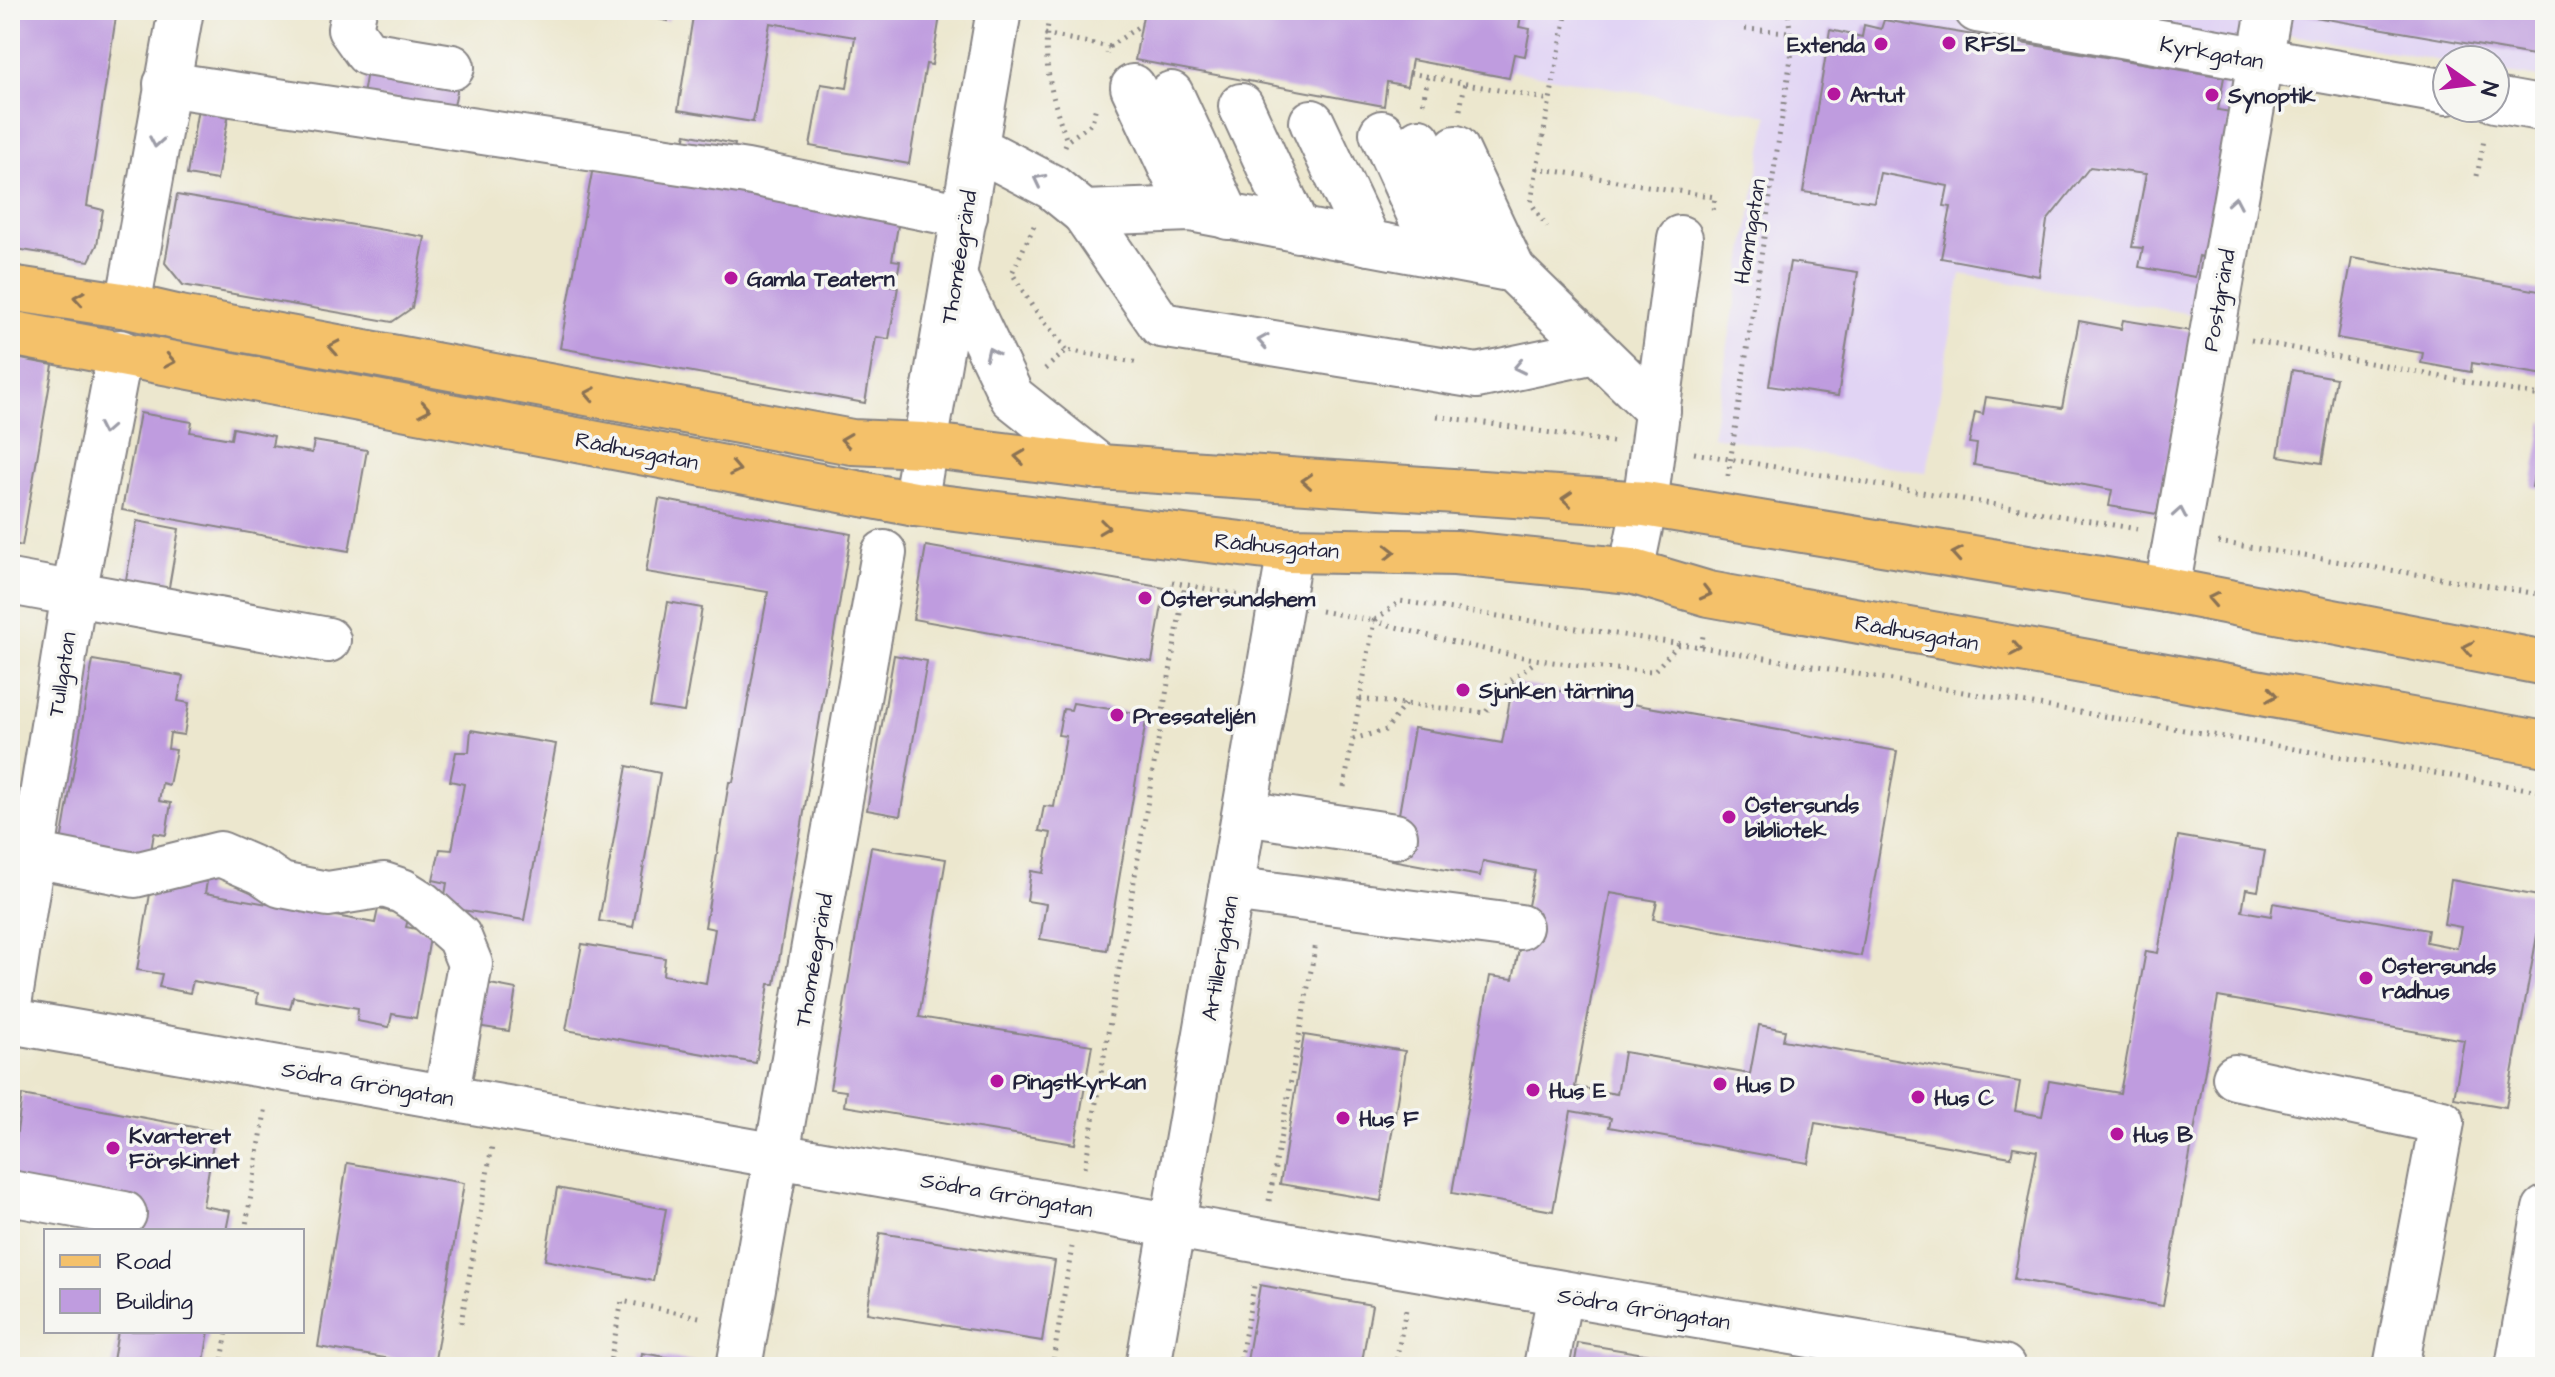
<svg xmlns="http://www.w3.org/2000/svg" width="2555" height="1377" viewBox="0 0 2555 1377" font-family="'Architects Daughter',sans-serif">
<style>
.built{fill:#e1d4f4}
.building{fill:#bf9cdf}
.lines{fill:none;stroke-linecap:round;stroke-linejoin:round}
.minor-casing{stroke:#878484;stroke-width:48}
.major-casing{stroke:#878484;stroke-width:48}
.path{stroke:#878484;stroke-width:5;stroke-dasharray:2 6;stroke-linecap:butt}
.minor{stroke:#fff;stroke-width:44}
.major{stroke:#f4c16b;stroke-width:44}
.oneway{stroke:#9c9ca7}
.oneway2{stroke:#8b7253}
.poi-dot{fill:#b5179e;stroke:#f6f6f2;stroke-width:3}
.labels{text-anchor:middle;stroke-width:7;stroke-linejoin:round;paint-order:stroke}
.poi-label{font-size:22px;font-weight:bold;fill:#22223b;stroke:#f6f6f2;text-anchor:start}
.street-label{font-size:22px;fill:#22223b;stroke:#f6f6f2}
</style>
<rect width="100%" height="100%" fill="#f6f6f2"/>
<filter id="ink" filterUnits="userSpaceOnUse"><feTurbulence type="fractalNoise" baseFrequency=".0125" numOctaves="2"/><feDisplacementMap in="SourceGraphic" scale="16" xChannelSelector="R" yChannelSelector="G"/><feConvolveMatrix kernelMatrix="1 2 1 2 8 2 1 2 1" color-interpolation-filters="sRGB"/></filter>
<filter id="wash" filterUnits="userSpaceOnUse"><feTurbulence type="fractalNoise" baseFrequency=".006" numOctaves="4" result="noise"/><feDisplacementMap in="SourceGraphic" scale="32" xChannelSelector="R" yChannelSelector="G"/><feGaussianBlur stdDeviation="1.8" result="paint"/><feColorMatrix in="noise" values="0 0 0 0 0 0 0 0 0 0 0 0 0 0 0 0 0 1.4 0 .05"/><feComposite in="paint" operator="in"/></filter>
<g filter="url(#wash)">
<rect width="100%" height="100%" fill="#ece7ce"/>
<path class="built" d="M1164,10H2545V79L2495,71V60L2447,62L2253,28L2203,316L1961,274L1926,473L1712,436L1768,115Z"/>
<g id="blocks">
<g class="building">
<path d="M10,10H117L87,206L103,210L97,245L89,261L10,248Z"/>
<path d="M614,10H670L668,21Z"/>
<path d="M694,10H941L932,65L926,64L909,164L810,146L821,84L847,88L855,37L770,23L753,122L678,110Z"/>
<path d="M1144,10H1522L1519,27L1530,29L1525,56L1514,54L1509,78L1412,60L1407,86L1387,82L1384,106L1135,60Z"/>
<path d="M2286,10H2545V57L2286,12Z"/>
<path d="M1884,20L2224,77L2218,110L2231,112L2207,258L2199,256L2195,277L2139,267L2143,248L2132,247L2146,174L2090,167L2047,221L2039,276L1941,258L1951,207L1944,206L1948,186L1880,173L1874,202L1803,192L1830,30L1862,37L1864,25L1881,29Z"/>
<path d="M368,65L459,81L453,111L363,95Z"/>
<path d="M198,108L229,113L217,180L187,175Z"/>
<path d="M686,134L735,144L731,164L681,154Z"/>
<path d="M593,167L899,220L892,260L900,261L898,272L890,270L888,285L898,287L889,339L876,337L865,403L560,348Z"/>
<path d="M177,195L425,237L412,308L392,322L183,285L165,263Z"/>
<path d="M2352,258L2545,292V375L2472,363L2471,372L2421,363L2423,353L2337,338Z"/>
<path d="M1790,262L1858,272L1838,396L1769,386Z"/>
<path d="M2123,320L2191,331L2157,514L2109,506L2112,490L1974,465L1977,444L1969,443L1975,412L1983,414L1986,397L2062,408L2079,321L2121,329Z"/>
<path d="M10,357L53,365L22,546L10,543Z"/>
<path d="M2292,370L2336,378L2322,463L2278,456Z"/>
<path d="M140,413L192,422L190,432L231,439L233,428L274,436L272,446L312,453L314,441L367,450L349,551L122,510Z"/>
<path d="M2543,421H2545V489L2532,487Z"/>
<path d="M659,499L851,534L775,984H769L756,1063L566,1030L582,944L665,958L663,975L706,983L715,929L705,927L729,782H733L768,592L646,572Z"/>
<path d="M137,521L179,529L168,593L125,585Z"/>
<path d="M926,546L1165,588L1152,662L913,619Z"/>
<path d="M668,602L702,608L684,712L650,707Z"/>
<path d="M894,655L927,661L900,816L867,810Z"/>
<path d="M93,660L183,676L178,701L189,703L184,735L170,733L168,749L176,750L169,785L162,783L159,801L171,803L166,835L154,833L150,857L61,842Z"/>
<path d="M1513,683L1897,751L1861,956L1653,919L1657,901L1610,893L1575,1087L1617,1094L1624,1052L1750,1074L1759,1025L1785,1030L1783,1040L2020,1082L2015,1111L2042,1116L2049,1081L2120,1093L2146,951L2158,953L2178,836L2265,851L2258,891L2246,889L2242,911L2271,916L2273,903L2428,930L2426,942L2457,948L2461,927L2444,924L2451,880L2544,897L2506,1107L2454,1098L2464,1040L2218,997L2163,1306L2014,1279L2037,1151L2013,1147L2011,1157L1815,1123L1808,1163L1609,1127L1611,1118L1571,1111L1553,1211L1452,1193L1490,976L1513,979L1535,871L1483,861L1480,876L1391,860L1414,728L1502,743Z"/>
<path d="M1073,703L1147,715L1107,950L1040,939L1046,904L1027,901L1031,871L1043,873L1051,833L1039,831L1044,806L1054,807L1066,736L1058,735L1063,709L1071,710Z"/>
<path d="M471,730L556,744L524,920L443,907L447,883L433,880L440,849L452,850L464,784L450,781L456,752H469Z"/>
<path d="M627,766L660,773L633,927L599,921Z"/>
<path d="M871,847L946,859L919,1017L1092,1045L1075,1144L844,1106L846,1091L830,1089Z"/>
<path d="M181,877L207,882L205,893L375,923L378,909L409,915L406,927L431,932L416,1018L392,1014L389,1027L357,1021L358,1008L293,997L290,1009L257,1003L258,993L193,981L190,993L159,987L162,974L137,970L152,882Z"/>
<path d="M485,983L516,989L509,1031L477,1026Z"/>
<path d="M1304,1035L1405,1051L1381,1201L1280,1184Z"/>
<path d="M22,1095L215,1131L203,1206L230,1211L226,1231H136L10,1182Z"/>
<path d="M347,1163L464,1183L434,1366L318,1347Z"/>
<path d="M557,1188L666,1209L653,1281L545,1260Z"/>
<path d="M880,1233L1055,1261L1042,1341L867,1313Z"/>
<path d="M1260,1285L1372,1305L1361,1367H1246Z"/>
<path d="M118,1331H209L203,1367H112Z"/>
<path d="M1578,1343L1710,1365V1367H1574Z"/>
<path d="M642,1353L714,1365V1367H640Z"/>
</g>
</g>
</g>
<g filter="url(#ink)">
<use href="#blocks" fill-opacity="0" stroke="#878484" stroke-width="2"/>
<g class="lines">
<defs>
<g id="minor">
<path d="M354,10L350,29L367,53L452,67"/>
<path d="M1977,10L2447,92"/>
<path d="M166,84L747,172L965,216"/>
<path d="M1133,87L1190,209"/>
<path d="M1171,94L1228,217"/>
<path d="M2495,100L2545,109"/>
<path d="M1241,106L1298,230"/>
<path d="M1312,122L1369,243"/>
<path d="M1382,133L1438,256"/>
<path d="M1419,141L1463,236"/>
<path d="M977,148L1052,187L1084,213L1190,209L1513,270L1658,411"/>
<path d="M1456,148L1513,270"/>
<path d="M1084,213L1161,325L1477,376L1595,351"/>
<path d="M955,278L1012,397L1100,467"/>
<path d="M128,306L181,10"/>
<path d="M915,504L999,10"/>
<path d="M1631,571L1645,504L1680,238"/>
<path d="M10,582L328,640"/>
<path d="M2167,590L2269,10"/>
<path d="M1245,813L1395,836"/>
<path d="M33,855L135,875L220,854L262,872L281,885L328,894L384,885L402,891L421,903L459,937L470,964L446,1097"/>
<path d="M1231,889L1520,927"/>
<path d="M10,998L74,593L120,352"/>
<path d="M10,1021C674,1136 1338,1258 2003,1367"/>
<path d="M2235,1077L2442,1122L2396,1367"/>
<path d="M10,1193L124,1214"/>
<path d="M739,1367L884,553"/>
<path d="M1148,1367L1290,550"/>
<path d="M1546,1367L1560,1294"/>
<path d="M2518,1367L2545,1209"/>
</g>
<g id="major">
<path d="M10,288L128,306L180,318L852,442L923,445L1100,467L1645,504L2167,590L2545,663"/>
<path d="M10,333L915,504L1290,550L1455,553L1631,571L1709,594L2545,744"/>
</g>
</defs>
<use href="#minor" class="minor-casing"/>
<use href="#major" class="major-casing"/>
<g class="path">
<path d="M1051,10C1039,54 1052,99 1067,141"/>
<path d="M1567,10L1537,168L1715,197L1713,211"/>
<path d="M1745,29L1790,32"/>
<path d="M1045,34L1109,47L1107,54"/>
<path d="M1109,47L1142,24"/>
<path d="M1410,73L1550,100"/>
<path d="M1423,103L1428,76"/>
<path d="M1460,110L1465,83"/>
<path d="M1065,146L1067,141L1092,123L1096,106"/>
<path d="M1537,168L1531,203L1547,227"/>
<path d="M2477,176L2484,140"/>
<path d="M1034,226L1012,273L1032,306L1067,350"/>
<path d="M2251,340L2545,397"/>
<path d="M1045,369L1067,350L1139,363"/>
<path d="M1437,416L1613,442"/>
<path d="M1694,453L2137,529"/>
<path d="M1728,476L1792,51L1788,10"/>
<path d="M2218,542L2545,595"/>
<path d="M1172,582L1240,595"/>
<path d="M1321,611L1374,621L1400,601L1701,647L1703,636"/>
<path d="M1701,647L2545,792"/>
<path d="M1360,699L1485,713L1511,680L1535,662"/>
<path d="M1353,739L1386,730L1405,704"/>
<path d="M1344,787L1374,621C1472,648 1552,668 1654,671L1680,643"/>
<path d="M1085,1167L1185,584"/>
<path d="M1269,1201L1316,943"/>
<path d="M245,1231L266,1106"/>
<path d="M461,1323L492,1146"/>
<path d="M221,1367L227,1331"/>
<path d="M609,1367L622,1301L704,1318"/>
<path d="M1052,1367L1072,1247"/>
<path d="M1239,1367L1255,1281"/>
<path d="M1395,1367L1406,1309"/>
</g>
<use href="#minor" class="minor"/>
<use href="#major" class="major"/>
</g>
<defs><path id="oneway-chevron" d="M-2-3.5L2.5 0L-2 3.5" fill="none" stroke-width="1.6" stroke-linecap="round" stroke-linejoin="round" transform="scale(2)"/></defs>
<g class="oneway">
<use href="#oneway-chevron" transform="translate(156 142) rotate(100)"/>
<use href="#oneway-chevron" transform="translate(1039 180) rotate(-153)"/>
<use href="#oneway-chevron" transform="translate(2235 202) rotate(-80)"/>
<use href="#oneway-chevron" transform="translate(1263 341) rotate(-171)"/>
<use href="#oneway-chevron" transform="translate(991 353) rotate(-115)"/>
<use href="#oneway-chevron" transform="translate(1519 367) rotate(168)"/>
<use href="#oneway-chevron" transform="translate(105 429) rotate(101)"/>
<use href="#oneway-chevron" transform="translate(2180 513) rotate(-80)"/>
</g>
<g class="oneway2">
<use href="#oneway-chevron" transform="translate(79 298) rotate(-171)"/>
<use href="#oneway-chevron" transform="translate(334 347) rotate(-170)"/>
<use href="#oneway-chevron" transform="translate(170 361) rotate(10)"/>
<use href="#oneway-chevron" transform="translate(590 394) rotate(-170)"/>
<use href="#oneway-chevron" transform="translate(425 409) rotate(11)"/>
<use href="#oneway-chevron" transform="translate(846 440) rotate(-172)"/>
<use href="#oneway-chevron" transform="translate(1020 457) rotate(-173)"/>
<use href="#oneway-chevron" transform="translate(735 469) rotate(11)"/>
<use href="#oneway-chevron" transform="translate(1307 481) rotate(-176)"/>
<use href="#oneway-chevron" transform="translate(1567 499) rotate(-176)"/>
<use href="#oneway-chevron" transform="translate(1104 527) rotate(7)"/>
<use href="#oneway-chevron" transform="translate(1390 552) rotate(1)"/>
<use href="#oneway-chevron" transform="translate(1957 554) rotate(-170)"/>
<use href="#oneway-chevron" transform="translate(1706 593) rotate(14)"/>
<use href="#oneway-chevron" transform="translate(2213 599) rotate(-169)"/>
<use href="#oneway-chevron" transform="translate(2468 648) rotate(-169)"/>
<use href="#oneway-chevron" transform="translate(2016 649) rotate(10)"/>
<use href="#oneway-chevron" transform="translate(2272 695) rotate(10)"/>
</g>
</g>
<g class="poi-dot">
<circle cx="1949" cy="43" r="8"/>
<circle cx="1881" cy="44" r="8"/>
<circle cx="1834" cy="94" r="8"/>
<circle cx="2212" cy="95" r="8"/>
<circle cx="731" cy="278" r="8"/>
<circle cx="1145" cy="598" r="8"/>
<circle cx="1463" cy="690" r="8"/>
<circle cx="1117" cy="715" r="8"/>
<circle cx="1729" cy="817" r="8"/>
<circle cx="2366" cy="978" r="8"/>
<circle cx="997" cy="1081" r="8"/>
<circle cx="1720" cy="1084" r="8"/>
<circle cx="1533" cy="1090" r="8"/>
<circle cx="1918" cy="1097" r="8"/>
<circle cx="1343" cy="1118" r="8"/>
<circle cx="2117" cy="1134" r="8"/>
<circle cx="113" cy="1148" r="8"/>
</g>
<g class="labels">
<g class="poi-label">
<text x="1965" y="51">RFSL</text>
<text x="1865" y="52" text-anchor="end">Extenda</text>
<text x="1850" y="102">Artut</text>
<text x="2228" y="103">Synoptik</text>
<text x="747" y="286">Gamla Teatern</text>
<text x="1161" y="606">Östersundshem</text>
<text x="1479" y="698">Sjunken tärning</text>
<text x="1133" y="723">Pressateljén</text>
<text x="1745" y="812">Östersunds<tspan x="1745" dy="25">bibliotek</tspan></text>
<text x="2382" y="973">Östersunds<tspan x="2382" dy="25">rådhus</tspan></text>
<text x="1013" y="1089">Pingstkyrkan</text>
<text x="1736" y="1092">Hus D</text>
<text x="1549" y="1098">Hus E</text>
<text x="1934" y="1105">Hus C</text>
<text x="1359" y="1126">Hus F</text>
<text x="2133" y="1142">Hus B</text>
<text x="129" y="1143">Kvarteret<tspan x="129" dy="25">Förskinnet</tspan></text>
</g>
<g class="street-label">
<text transform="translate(2212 52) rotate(10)" y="8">Kyrkgatan</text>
<text transform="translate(1749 231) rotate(-81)" y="8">Hamngatan</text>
<text transform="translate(958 257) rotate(-81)" y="8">Thoméegränd</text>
<text transform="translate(2218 300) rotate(-80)" y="8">Postgränd</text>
<text transform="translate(637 450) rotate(11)" y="8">Rådhusgatan</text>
<text transform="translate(1277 545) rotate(5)" y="8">Rådhusgatan</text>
<text transform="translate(1917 632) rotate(10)" y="8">Rådhusgatan</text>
<text transform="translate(61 674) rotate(-81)" y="8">Tullgatan</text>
<text transform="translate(1219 958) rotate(-80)" y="8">Artillerigatan</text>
<text transform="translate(813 960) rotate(-80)" y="8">Thoméegränd</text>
<text transform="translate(368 1083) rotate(10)" y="8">Södra Gröngatan</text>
<text transform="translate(1007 1194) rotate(10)" y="8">Södra Gröngatan</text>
<text transform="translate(1644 1308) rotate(9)" y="8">Södra Gröngatan</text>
</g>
</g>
<rect width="2555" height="1377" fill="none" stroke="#f6f6f2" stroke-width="40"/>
<rect x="44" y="1229" width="260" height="104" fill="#f6f6f2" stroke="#a1a1a9" stroke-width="2"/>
<rect x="60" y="1255" width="40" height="12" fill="#f4c16b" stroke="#a1a1a9" stroke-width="2"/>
<text x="116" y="1269" font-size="24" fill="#22223b">Road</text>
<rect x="60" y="1289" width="40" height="24" fill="#bf9cdf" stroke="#a1a1a9" stroke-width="2"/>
<text x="116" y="1309" font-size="24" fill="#22223b">Building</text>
<g transform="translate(2471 84) rotate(104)"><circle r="38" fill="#f6f6f2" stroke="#a1a1a9" stroke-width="2"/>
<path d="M0-6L14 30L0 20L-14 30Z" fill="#b5179e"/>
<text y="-12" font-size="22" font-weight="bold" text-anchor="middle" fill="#22223b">N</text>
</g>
</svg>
